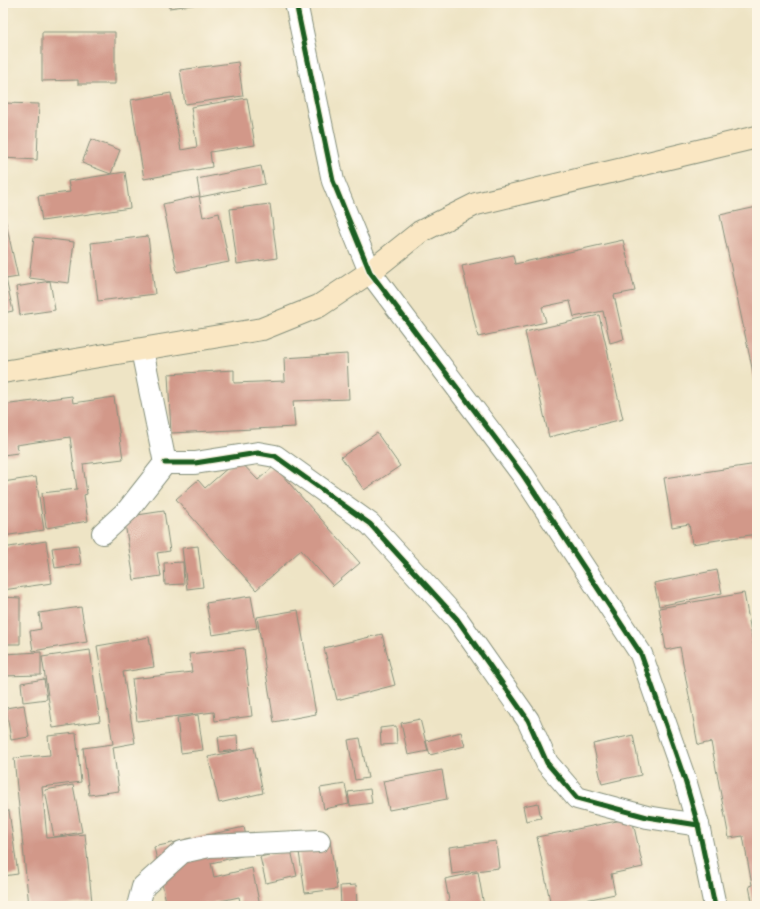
<svg xmlns="http://www.w3.org/2000/svg" width="760" height="909" viewBox="0 0 760 909" font-family="'Libre Bodoni',serif">
<style>
.building{fill:#d29889}
.lines{fill:none;stroke-linecap:round;stroke-linejoin:round}
.street-casing{stroke:#86907c;stroke-width:24}
.secondary-casing{stroke:#86907c;stroke-width:24}
.street{stroke:#fff;stroke-width:22}
.secondary{stroke:#fae7c3;stroke-width:22}
.cycleway-casing{stroke:#fcf5e5;stroke-width:8}
.cycleway{stroke:#1b5e20;stroke-width:5}
</style>
<rect width="100%" height="100%" fill="#fcf5e5"/>
<filter id="ink" filterUnits="userSpaceOnUse"><feTurbulence type="fractalNoise" baseFrequency=".025" numOctaves="2"/><feDisplacementMap in="SourceGraphic" scale="8" xChannelSelector="R" yChannelSelector="G"/><feConvolveMatrix kernelMatrix="1 2 1 2 8 2 1 2 1" color-interpolation-filters="sRGB"/></filter>
<filter id="wash" filterUnits="userSpaceOnUse"><feTurbulence type="fractalNoise" baseFrequency=".012" numOctaves="4" result="noise"/><feDisplacementMap in="SourceGraphic" scale="16" xChannelSelector="R" yChannelSelector="G"/><feGaussianBlur stdDeviation="0.9" result="paint"/><feColorMatrix in="noise" values="0 0 0 0 0 0 0 0 0 0 0 0 0 0 0 0 0 1.4 0 .05"/><feComposite in="paint" operator="in"/></filter>
<g filter="url(#wash)">
<rect width="100%" height="100%" fill="#eee4c5"/>
<g id="blocks">
<g class="building">
<path d="M168,3H199V4L169,8Z"/>
<path d="M42,32H115V84H78V80L42,81Z"/>
<path d="M238,62L243,96L185,104L180,70Z"/>
<path d="M171,93L181,150L197,147L191,107L247,98L255,145L210,152L212,167L144,179L131,100Z"/>
<path d="M3,103L39,104L37,160L3,158Z"/>
<path d="M91,139L120,150L111,174L82,163Z"/>
<path d="M261,166L265,184L200,197L197,179Z"/>
<path d="M125,172L130,208L42,221L38,196L70,192L68,181Z"/>
<path d="M199,196L203,217L219,213L229,262L177,272L163,204Z"/>
<path d="M270,204L277,258L237,264L230,209Z"/>
<path d="M757,207V387H756L720,215Z"/>
<path d="M3,210L18,277L6,279L13,311L3,313Z"/>
<path d="M148,236L155,294L98,301L91,243Z"/>
<path d="M34,237L74,242L69,283L29,278Z"/>
<path d="M623,240L635,291L614,295L624,339L610,343L603,311L574,317L570,301L542,307L546,322L478,337L462,266L513,255L515,264Z"/>
<path d="M50,281L55,310L20,315L16,287Z"/>
<path d="M599,315L623,419L549,437L525,332Z"/>
<path d="M347,354L349,399L293,401L295,427L171,433L168,374L234,370V383L285,381L284,358Z"/>
<path d="M72,396L73,403L114,397L123,459L83,464L87,494L84,495L88,521L46,528L42,493L77,489L70,437L16,445L18,453L3,455V405Z"/>
<path d="M377,433L400,466L364,490L341,457Z"/>
<path d="M238,459L258,480L274,466L360,563L333,586L301,550L256,590L176,499L198,480L205,488Z"/>
<path d="M757,464V534L692,544L689,524L672,527L664,478Z"/>
<path d="M36,477L44,530L3,536V482Z"/>
<path d="M164,511L170,551L157,553L161,576L134,580L124,517Z"/>
<path d="M46,541L52,583L3,590V548Z"/>
<path d="M78,545L81,564L55,568L52,548Z"/>
<path d="M198,546L203,587L187,589L182,548Z"/>
<path d="M183,562L184,584L165,585L164,563Z"/>
<path d="M717,570L722,593L659,606L654,583Z"/>
<path d="M744,593L757,665V906H753L749,886L752,885L743,836L729,838L711,742L698,745L680,647L666,650L659,608Z"/>
<path d="M251,596L257,628L212,635L206,603Z"/>
<path d="M3,597L20,598V644H3Z"/>
<path d="M81,607L87,642L33,651L30,631L41,629L39,613Z"/>
<path d="M298,610L316,714L274,722L257,617Z"/>
<path d="M382,634L395,685L337,700L324,648Z"/>
<path d="M149,637L154,667L123,672L135,743L113,747L119,791L89,795L83,748L113,744L97,646Z"/>
<path d="M244,648L252,716L215,721L214,712L137,721L132,679L192,672L189,654Z"/>
<path d="M90,650L100,721L53,728L42,657Z"/>
<path d="M41,652V675L3,676V654Z"/>
<path d="M44,679L47,699L23,702L21,683Z"/>
<path d="M24,705L29,737L11,740L6,708Z"/>
<path d="M198,715L203,750L181,753L177,718Z"/>
<path d="M420,719L428,751L408,755L401,723Z"/>
<path d="M396,726L397,744L381,745L380,728Z"/>
<path d="M461,732L465,746L430,755L426,741Z"/>
<path d="M76,733L81,782L42,787L47,838L85,834L92,902L56,906H29L14,758L50,755L48,736Z"/>
<path d="M237,735L238,750L220,752L218,737Z"/>
<path d="M633,735L641,775L602,784L593,744Z"/>
<path d="M360,738L368,778L355,780L348,740Z"/>
<path d="M254,747L263,793L219,803L208,757Z"/>
<path d="M442,770L447,799L389,810L383,781Z"/>
<path d="M345,784L349,804L324,809L320,788Z"/>
<path d="M73,785L82,832L54,837L45,790Z"/>
<path d="M370,789L372,803L350,806L348,792Z"/>
<path d="M3,798L6,811H9L18,874L3,876Z"/>
<path d="M538,803L541,818L526,821L523,806Z"/>
<path d="M632,818L643,867L611,874L615,894L557,906H551L537,837Z"/>
<path d="M244,827L250,854L211,863L214,877L252,868L260,906H241L239,897L198,906H167L154,847Z"/>
<path d="M330,840L337,889L305,893L298,845Z"/>
<path d="M496,841L499,868L452,874L449,847Z"/>
<path d="M291,850L297,876L266,883L260,857Z"/>
<path d="M478,872L484,906H450L445,879Z"/>
<path d="M356,885L357,906H341L340,886Z"/>
</g>
</g>
</g>
<g filter="url(#ink)">
<use href="#blocks" fill-opacity="0" stroke="#86907c" stroke-width="1"/>
<g class="lines">
<defs>
<g id="street">
<path d="M296,3L333,181L370,272L523,475L641,654L685,780L698,825L715,906"/>
<path d="M165,463H195L258,453L275,456L370,524L457,619L528,720L547,763L577,798L647,817L698,825"/>
<path d="M103,533L128,510L165,463L142,350"/>
<path d="M138,906L143,887L182,852L209,846L319,841"/>
</g>
<path id="secondary" d="M3,372L262,329L319,306L370,272L420,232L476,204L757,137"/>
</defs>
<use href="#street" class="street-casing"/>
<use href="#secondary" class="secondary-casing"/>
<use href="#street" class="street"/>
<use href="#secondary" class="secondary"/>
<defs>
<g id="cycleway">
<path d="M296,3L333,181L370,272L523,475L641,654L685,780L698,825L715,906"/>
<path d="M165,463H195L258,453L275,456L370,524L457,619L528,720L547,763L577,798L647,817L698,825"/>
</g>
</defs>
<use href="#cycleway" class="cycleway-casing"/>
<use href="#cycleway" class="cycleway"/>
</g>
</g>
<rect width="760" height="909" fill="none" stroke="#fcf5e5" stroke-width="16"/>
</svg>
